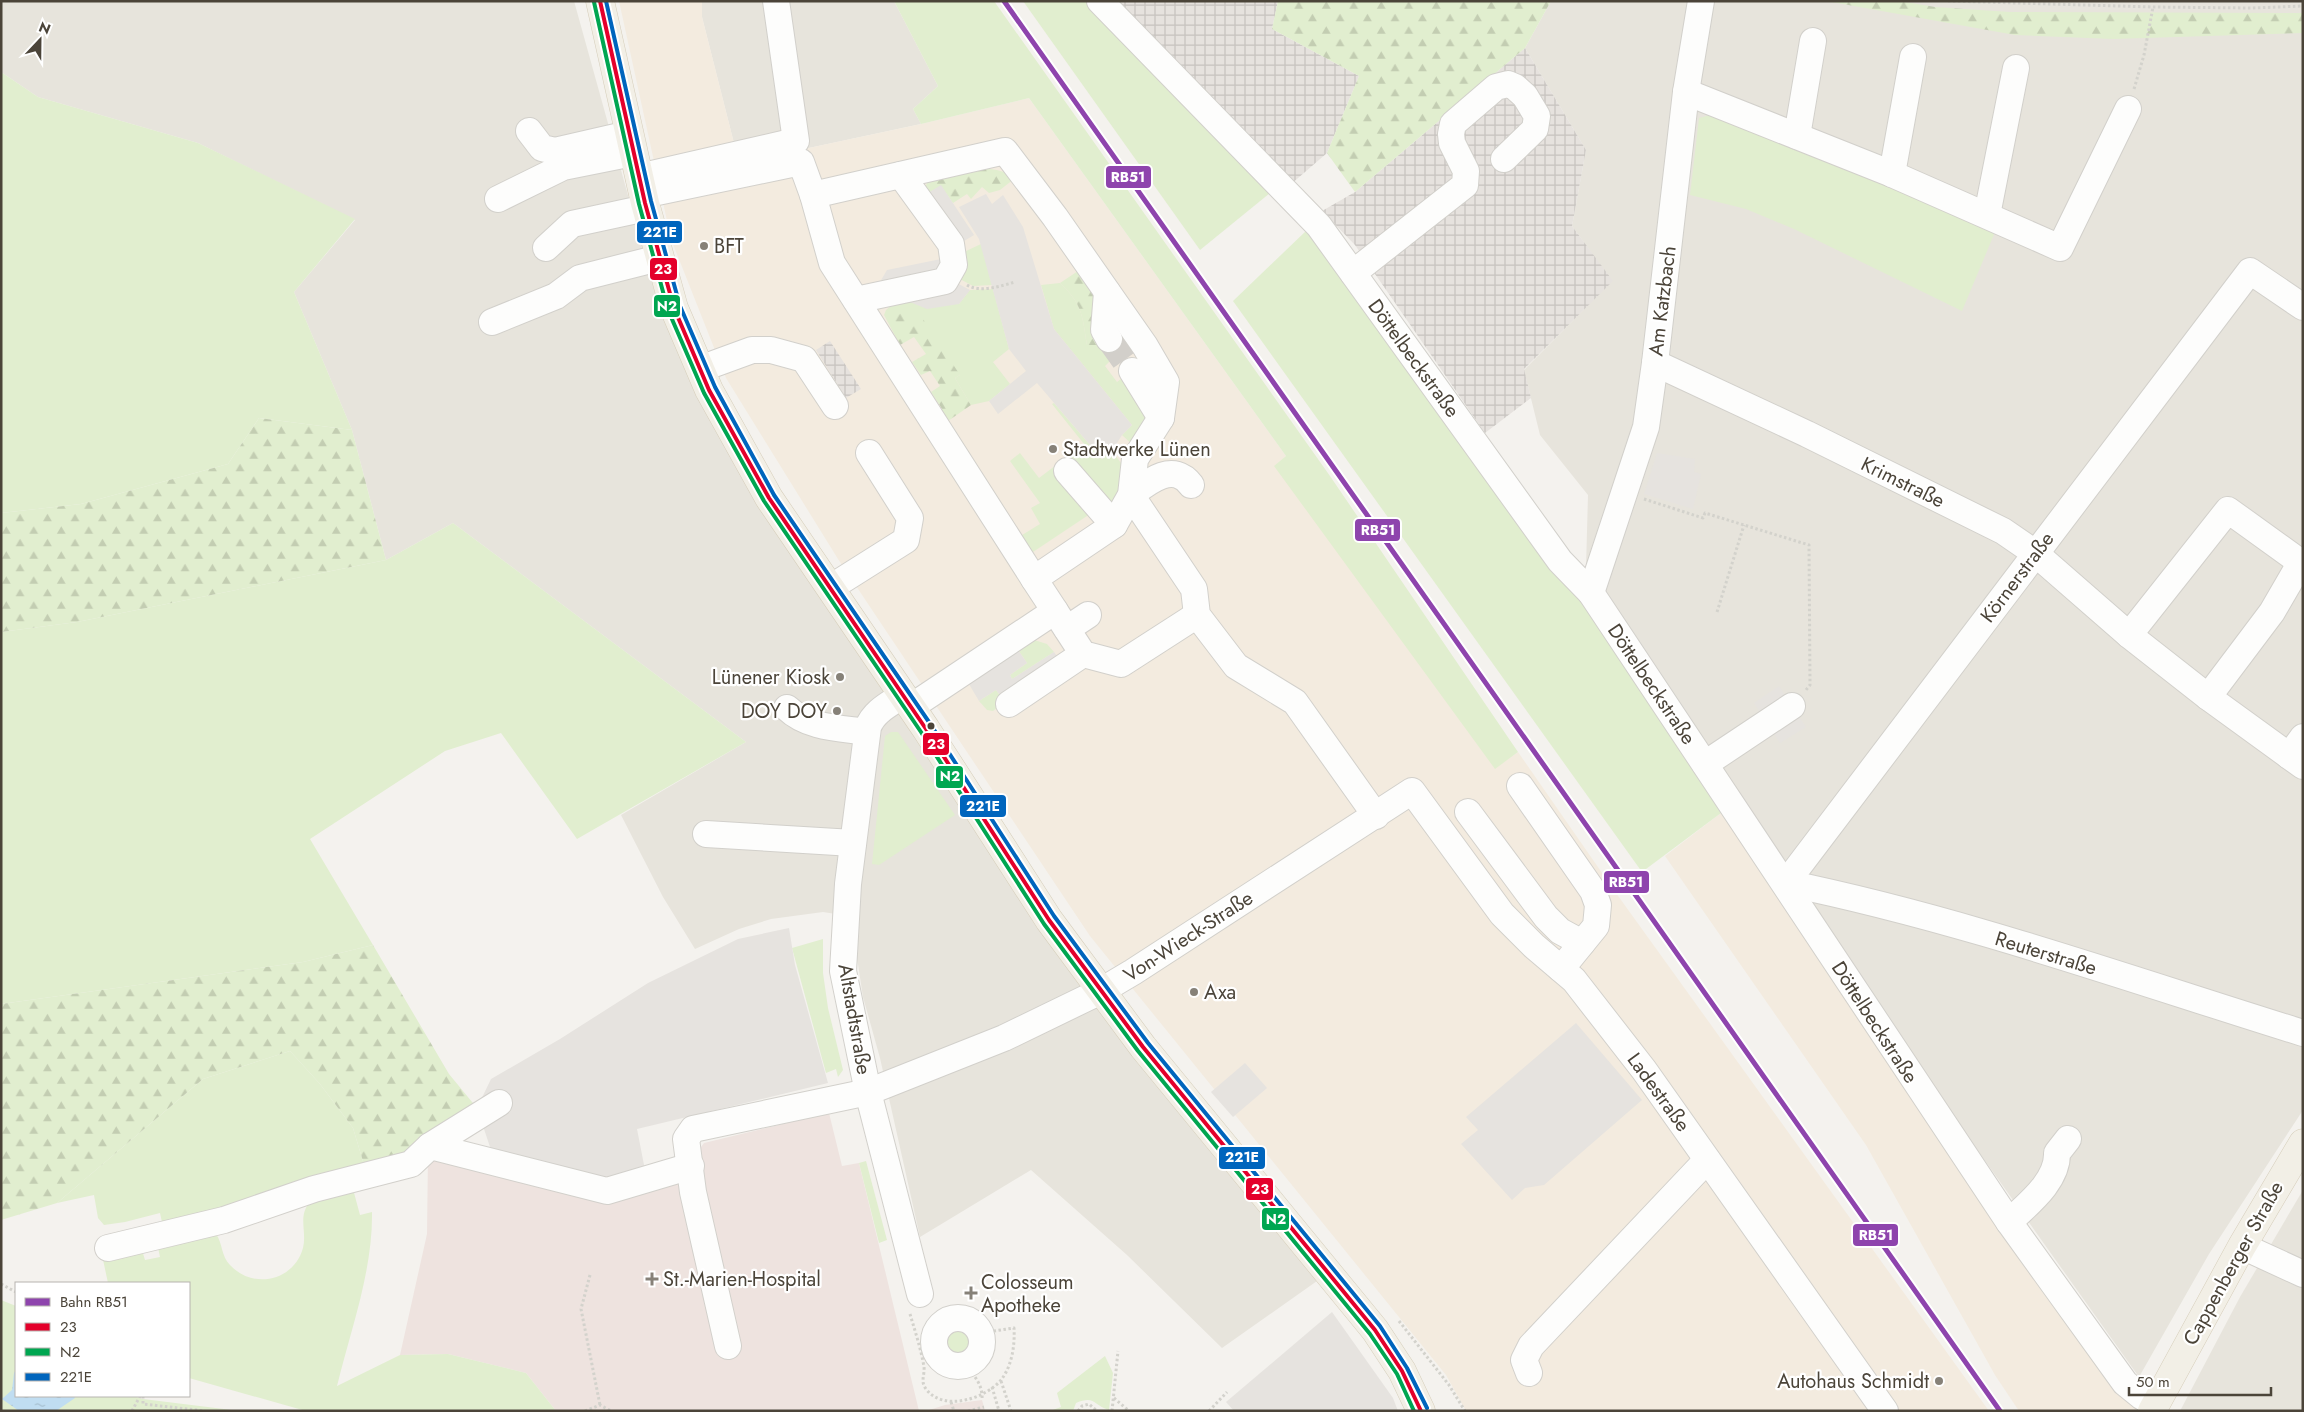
<svg xmlns="http://www.w3.org/2000/svg" width="2304" height="1412" viewBox="0 0 2304 1412" font-family="Jost,sans-serif">
<style>
.residential{fill:#e7e4dc}
.commercial{fill:#f3ebdf}
.industrial{fill:url(#industrial-grid)}
.medical{fill:#eee3df}
.green{fill:#e1eecf}
.forest{fill:url(#forest-firs)}
.parking{fill:#e6e3df}
.water{fill:url(#water-ripples)}
.lines{fill:none;stroke-linecap:round;stroke-linejoin:round}
.minor-tunnel{stroke:#d2cfca;stroke-width:26;stroke-dasharray:26 13;stroke-linecap:butt}
.minor-casing{stroke:#d2d0cb;stroke-width:28}
.major-casing{stroke:#d6cebb;stroke-width:29}
.path{stroke:#d3d2cc;stroke-width:3;stroke-dasharray:2.5 2.5;stroke-linecap:butt}
.minor{stroke:#fdfdfc;stroke-width:26}
.major{stroke:#f2efe6;stroke-width:28}
.bus-1-casing{stroke:#fff;stroke-width:8}
.bus-2-casing{stroke:#fff;stroke-width:8}
.bus-3-casing{stroke:#fff;stroke-width:8}
.bus-1{stroke:#e4002b;stroke-width:4}
.bus-2{stroke:#00a651;stroke-width:4}
.bus-3{stroke:#0065bd;stroke-width:4}
.rail-1-casing{stroke:#fff;stroke-width:9}
.rail-1{stroke:#8e44ad;stroke-width:5}
.poi-dot{fill:#868178;stroke:#fff;stroke-width:2}
.bus-dot{fill:#4b4439;stroke:#fff;stroke-width:2}
.labels{text-anchor:middle;stroke-width:4.5;stroke-linejoin:round;paint-order:stroke}
.poi-label{font-size:20px;fill:#4b4439;stroke:#fff;text-anchor:start}
.street-label{font-size:20px;fill:#4b4439;stroke:#fff}
.line-badge{stroke:#fff;stroke-width:2}
.badge-label{font-size:14px;text-anchor:middle;font-weight:bold;fill:#fff}
</style>
<defs>
<pattern id="industrial-grid" width="8" height="8" patternUnits="userSpaceOnUse" patternTransform="scale(1.25)"><rect width="8" height="8" fill="#e6e2de"/><path d="M0 4h8M4 0v8" fill="none" stroke="#c7c3bf"/></pattern>
<pattern id="forest-firs" width="22" height="20" patternUnits="userSpaceOnUse" patternTransform="scale(1.25)"><rect width="22" height="20" fill="#e1eecf"/><path d="M5 1l3.5 6h-7zM16 11l3.5 6h-7z" fill="#c3cdb2"/></pattern>
<pattern id="water-ripples" width="26" height="14" patternUnits="userSpaceOnUse" patternTransform="scale(1.25)"><rect width="26" height="14" fill="#c0ddf1"/><path d="M2 4q2-2 4 0t4 0M15 11q2-2 4 0t4 0" fill="none" stroke="#a6bfcf"/></pattern>
</defs>
<rect width="100%" height="100%" fill="#f4f2ee"/>
<g class="residential">
<path d="M1,1H574L629,199L657,275L906,712L1280,1212L1317,1281L1222,1348L1127,1255L1031,1170L920,1237L880,1058L863,997L854,938L842,915L823,912L771,919L739,929L695,949L663,897L621,815L746,742L453,523L386,560L352,430L294,292L355,220L198,143L38,97L1,72Z"/>
<path d="M702,1H894L938,86L913,109L921,124L739,163L702,17Z"/>
<path d="M1551,1H2303V1110L2209,1254L2139,1377L1874,1005L1586,568L1588,495L1540,435L1524,370L1612,281L1572,226L1586,150L1525,48Z"/>
<path d="M2303,1190V1411H2180L2240,1297Z"/>
</g>
<g class="commercial">
<path d="M619,1H702V17L739,163L921,124L1029,98L1286,456L1275,466L1495,768L1518,752L1616,893L1989,1411H1466L1446,1375L1090,936L838,559L726,378L671,239Z"/>
<path d="M1721,813L2112,1381L2139,1405L2135,1411H2019L1995,1375L1866,1145L1665,856Z"/>
</g>
<g class="industrial">
<path d="M1110,1H1278L1272,29L1359,76L1327,153L1290,185Z"/>
<path d="M1525,48L1586,150L1572,226L1613,281L1524,369L1531,398L1485,433L1355,245L1322,211L1355,192Z"/>
<path d="M830,341L861,389L846,398L816,350Z"/>
</g>
<g class="medical">
<path d="M829,1113L842,1166L859,1163L919,1411H556L526,1373L448,1354L400,1355L427,1234L428,1154L679,1177L704,1143Z"/>
<path d="M982,1400L985,1411H926L945,1405Z"/>
</g>
<g class="green">
<path d="M894,1H994L1330,476L1518,752L1495,769L1274,466L1286,456L1029,98L921,124L913,109L938,86Z"/>
<path d="M1023,1H1087L1270,193L1200,250Z"/>
<path d="M1,72L38,97L198,143L355,219L294,292L352,430L259,418L228,464L81,504L1,513Z"/>
<path d="M1714,114L1995,232L1962,311L1794,229L1746,209L1690,195L1699,118Z"/>
<path d="M1307,230L1581,593L1721,813L1642,872L1233,301Z"/>
<path d="M981,244L992,285L973,286L958,278L964,252Z"/>
<path d="M1060,283C1083,305 1082,315 1087,345H1101L1111,360L1105,366L1117,382L1125,376L1149,421L1133,445L1122,435L1132,425L1054,329L1041,285Z"/>
<path d="M993,289L1009,349L993,362L1010,384L989,401L971,405L955,378L960,375L886,310L900,298L959,304L970,290Z"/>
<path d="M1054,403L1102,459L1112,451L1124,467L1116,505L1090,514L1027,556L1014,540L1040,524L1031,508L1040,503L1010,461L1020,453L1039,478L1084,444L1052,404Z"/>
<path d="M453,523L746,742L577,839L501,733L445,751L310,839L373,945L303,962L1,1004V632L77,622L386,560Z"/>
<path d="M1034,640L1047,644L1054,652L1012,679L1010,675L1027,663L1016,647Z"/>
<path d="M996,690L1005,702L993,711L987,710L979,701Z"/>
<path d="M891,732H898L955,815L879,865L872,864L885,736Z"/>
<path d="M823,939V973L828,1008L843,1070L838,1077L836,1069L826,1073L792,948Z"/>
<path d="M290,1051L320,1084L353,1128L365,1168L250,1197L163,1227L160,1213L125,1222L104,1225L98,1218L94,1195L57,1203L203,1079Z"/>
<path d="M866,1161L887,1240L879,1243L859,1163Z"/>
<path d="M353,1189L360,1215L372,1212C373,1270 351,1329 337,1386L400,1355L448,1354L526,1373L556,1411H306L189,1378V1283H108L102,1255L141,1247L145,1260L160,1257L157,1243L216,1234C223,1244 221,1256 230,1265C253,1290 294,1281 303,1248C307,1232 298,1217 309,1203Z"/>
<path d="M1,1300L16,1306V1396H133L143,1399L240,1411H1Z"/>
<circle cx="960" cy="1342" r="16"/>
<path d="M1105,1356L1113,1373L1109,1410C1093,1405 1095,1395 1076,1403L1073,1411H1050L1061,1407L1057,1393Z"/>
</g>
<g class="forest">
<path d="M1278,1H1551L1525,48L1355,192L1327,153L1359,76L1272,29Z"/>
<path d="M1826,1H1900L1935,7L2010,12L2303,13V33L2113,39L2015,35Z"/>
<path d="M973,168C986,169 1005,168 1014,179L1000,190L989,193L982,187L971,199L967,194L953,203L941,186L928,193L925,187L930,178Z"/>
<path d="M1081,269L1095,289L1101,345H1087C1082,315 1083,305 1060,283Z"/>
<path d="M886,310L919,313L960,375L955,378L971,405L948,421L939,413L942,409L931,392L940,386L930,371L921,375L912,362L926,354L914,337L900,345L884,315Z"/>
<path d="M259,418L352,430L386,560L77,622L1,632V513L81,504L228,464Z"/>
<path d="M373,945L449,1074L477,1108L413,1149L365,1168L353,1128L320,1084L290,1051L203,1079L57,1203L1,1220V1004L303,962Z"/>
</g>
<g class="parking">
<path d="M941,185L974,235L959,244L928,193Z"/>
<path d="M986,194L992,204L1003,195L1023,227L1054,329L1132,425L1122,435L1112,451L1102,459L1037,383L998,414L989,401L1026,371L1009,349L979,239L959,207Z"/>
<path d="M941,259L936,277L876,289L887,270Z"/>
<path d="M953,281L970,290L959,304L927,309L900,298Z"/>
<path d="M1657,453L1695,459L1694,472L1701,474L1693,509L1644,494Z"/>
<path d="M1016,647L1027,663L1010,675L1012,679L1054,652L1063,665L1005,702L996,690L979,701L966,679Z"/>
<path d="M1779,686L1806,727L1780,743L1754,703Z"/>
<path d="M789,928L795,965L828,1083L637,1129L645,1170L605,1183L494,1159L477,1108L491,1079L560,1039L648,983L738,939Z"/>
<path d="M1576,1023L1642,1100L1544,1185L1525,1188L1512,1200L1461,1144L1478,1130L1466,1117Z"/>
<path d="M1245,1063L1267,1088L1233,1117L1211,1092Z"/>
<path d="M1332,1312L1393,1398L1398,1411H1234L1226,1402Z"/>
</g>
<path class="water" d="M16,1370V1396H74L75,1398L56,1411H19L2,1399L12,1390L14,1373Z"/>
<g class="lines">
<path class="minor-tunnel" d="M1109,339L1132,371"/>
<defs>
<g id="minor">
<path d="M1100,1L1319,226L1560,561L1591,593L2009,1222L2125,1383L2141,1396L2155,1404"/>
<path d="M1686,92L1892,174L2060,248L2128,109"/>
<path d="M529,131L542,148L555,151L629,134"/>
<path d="M1797,136L1813,41"/>
<path d="M1892,174L1913,57"/>
<path d="M639,177L796,141L776,1"/>
<path d="M643,195L801,162L813,195L832,263L1034,579"/>
<path d="M813,195L1005,151L1055,217L1145,346L1166,382L1161,418L1135,459L1131,495L1114,525L1034,579L1055,611L911,707"/>
<path d="M498,199L563,167L633,153"/>
<path d="M1987,215L2016,68"/>
<path d="M546,248L572,224L646,208"/>
<path d="M1353,273L1465,185L1466,171L1452,143L1451,134L1453,124L1496,87L1508,84L1515,87L1525,96L1537,116L1535,129L1504,159"/>
<path d="M1107,292L1104,330L1109,339"/>
<path d="M856,300L945,281L954,265L951,244L901,175"/>
<path d="M492,322L556,296L580,278L659,258"/>
<path d="M1655,363L1807,434L2003,531L2035,553L2129,635L2208,697L2303,766"/>
<path d="M700,369L752,350H771L804,359L835,406"/>
<path d="M1132,371L1161,418"/>
<path d="M1067,471L1114,525"/>
<path d="M1191,485C1173,461 1148,482 1131,495L1194,589L1197,615L1236,666L1295,702L1376,816"/>
<path d="M830,588L906,540L910,518L869,453"/>
<path d="M1591,593L1646,427L1655,363L1686,92L1701,1"/>
<path d="M1055,611L1083,654L1121,664L1197,615"/>
<path d="M1067,629L1088,615"/>
<path d="M2129,635L2228,510L2303,564"/>
<path d="M903,695C890,704 874,711 868,727L848,884L843,971L868,1092L920,1294"/>
<path d="M2208,697L2272,612L2301,562"/>
<path d="M1009,704L1083,654"/>
<path d="M787,708C808,728 840,728 867,732"/>
<path d="M2289,756L2303,737"/>
<path d="M1705,764L1792,706"/>
<path d="M1520,786L1593,891L1598,905L1596,926L1561,969"/>
<path d="M1468,812L1546,917L1560,931L1582,943"/>
<path d="M706,834L853,843"/>
<path d="M1786,883L2250,271L2303,307"/>
<path d="M1786,883C1962,919 2132,980 2303,1033"/>
<path d="M430,1146L499,1103"/>
<path d="M2009,1222C2028,1204 2058,1181 2057,1153L2068,1139"/>
<path d="M2242,1246L2303,1274"/>
<path d="M108,1248L224,1220L314,1189L411,1164L430,1146L607,1191L691,1166"/>
<circle cx="958" cy="1342" r="24"/>
<path d="M728,1346L693,1192L686,1139L693,1129L868,1092L1004,1038L1101,991L1133,972L1412,791L1502,914L1534,946L1574,980L1644,1070L1885,1411"/>
<path d="M1529,1373L1524,1360L1531,1346L1707,1160"/>
</g>
<g id="major">
<path d="M600,1L645,203L674,308L709,390L769,498L926,729L1049,920L1143,1047L1375,1330L1402,1371L1421,1411"/>
<path d="M2152,1411L2242,1246L2303,1143"/>
</g>
</defs>
<use href="#minor" class="minor-casing"/>
<use href="#major" class="major-casing"/>
<g class="path">
<path d="M1948,1L2153,7L2252,8L2303,6"/>
<path d="M2134,89L2144,55L2153,7"/>
<path d="M967,285C980,293 1001,286 1015,282"/>
<path d="M1644,499L1703,518L1705,513L1809,545L1810,685L1806,690"/>
<path d="M1717,612L1744,525"/>
<path d="M590,1275L581,1309L600,1405"/>
<path d="M1,1284L16,1292"/>
<path d="M955,1310L982,1317L992,1331"/>
<path d="M910,1314C915,1331 921,1349 924,1367C925,1375 920,1381 926,1389C943,1412 985,1399 1001,1380C1012,1366 1015,1345 1014,1328L981,1333"/>
<path d="M1399,1321L1449,1385L1465,1411"/>
<path d="M965,1366C975,1376 983,1385 982,1400"/>
<path d="M1001,1381L1011,1411"/>
<path d="M992,1387L999,1411"/>
<path d="M143,1396V1404L205,1411"/>
<path d="M1114,1398L1129,1411"/>
<path d="M951,1402L954,1411"/>
<path d="M132,1411L140,1396"/>
<path d="M585,1411L600,1405L611,1411"/>
<path d="M968,1411L984,1407"/>
<path d="M1078,1411L1082,1406L1089,1404L1097,1411"/>
<path d="M1112,1411L1118,1351"/>
<path d="M1209,1411L1227,1392"/>
</g>
<use href="#minor" class="minor"/>
<use href="#major" class="major"/>
<defs>
<path id="bus-1" d="M600,1L645,203L674,308L709,390L769,498L926,729L1049,920L1143,1047L1375,1330L1402,1371L1421,1411"/>
<path id="bus-2" d="M594,2L639,204L668,310L704,393L764,501L921,732L1044,924L1138,1051L1370,1334L1397,1374L1414,1411"/>
<path id="bus-3" d="M606,1L651,201L680,306L715,387L774,495L931,725L1054,916L1148,1043L1380,1326L1407,1368L1427,1408"/>
</defs>
<use href="#bus-1" class="bus-1-casing"/>
<use href="#bus-2" class="bus-2-casing"/>
<use href="#bus-3" class="bus-3-casing"/>
<use href="#bus-1" class="bus-1"/>
<use href="#bus-2" class="bus-2"/>
<use href="#bus-3" class="bus-3"/>
<defs>
<path id="rail-1" d="M1004,1L2000,1411"/>
</defs>
<use href="#rail-1" class="rail-1-casing"/>
<use href="#rail-1" class="rail-1"/>
</g>
<g class="poi-dot">
<circle cx="704" cy="246" r="5"/>
<circle cx="1053" cy="449" r="5"/>
<circle cx="840" cy="677" r="5"/>
<circle cx="837" cy="711" r="5"/>
<circle cx="1194" cy="992" r="5"/>
<path d="M649.5 1271.5h5v5h5v5h-5v5h-5v-5h-5v-5h5z"/>
<path d="M968.5 1285.5h5v5h5v5h-5v5h-5v-5h-5v-5h5z"/>
<circle cx="1939" cy="1381" r="5"/>
</g>
<circle class="bus-dot" cx="931" cy="726" r="4.5"/>
<g class="labels">
<g class="poi-label">
<text x="714" y="253">BFT</text>
<text x="1063" y="456">Stadtwerke Lünen</text>
<text x="830" y="684" text-anchor="end">Lünener Kiosk</text>
<text x="827" y="718" text-anchor="end">DOY DOY</text>
<text x="1204" y="999">Axa</text>
<text x="663" y="1286">St.-Marien-Hospital</text>
<text x="981" y="1289">Colosseum<tspan x="981" dy="23">Apotheke</tspan></text>
<text x="1929" y="1388" text-anchor="end">Autohaus Schmidt</text>
</g>
<g class="street-label">
<text transform="translate(1662 301) rotate(-83)" y="7">Am Katzbach</text>
<text transform="translate(1414 358) rotate(54)" y="7">Döttelbeckstraße</text>
<text transform="translate(1903 482) rotate(26)" y="7">Krimstraße</text>
<text transform="translate(2017 577) rotate(-53)" y="7">Körnerstraße</text>
<text transform="translate(1652 684) rotate(56)" y="7">Döttelbeckstraße</text>
<text transform="translate(1188 936) rotate(-33)" y="7">Von-Wieck-Straße</text>
<text transform="translate(2046 953) rotate(17)" y="7">Reuterstraße</text>
<text transform="translate(855 1019) rotate(80)" y="7">Altstadtstraße</text>
<text transform="translate(1875 1022) rotate(57)" y="7">Döttelbeckstraße</text>
<text transform="translate(1659 1092) rotate(54)" y="7">Ladestraße</text>
<text transform="translate(2233 1263) rotate(-61)" y="7">Cappenberger Straße</text>
</g>
</g>
<g class="line-badge">
<rect x="1105" y="165" width="47" height="24" rx="5" fill="#8e44ad"/>
<rect x="636" y="220" width="47" height="24" rx="5" fill="#0065bd"/>
<rect x="649" y="257" width="29" height="24" rx="5" fill="#e4002b"/>
<rect x="653" y="294" width="28" height="24" rx="5" fill="#00a651"/>
<rect x="1354" y="518" width="47" height="24" rx="5" fill="#8e44ad"/>
<rect x="922" y="732" width="28" height="24" rx="5" fill="#e4002b"/>
<rect x="935" y="765" width="29" height="24" rx="5" fill="#00a651"/>
<rect x="959" y="794" width="48" height="24" rx="5" fill="#0065bd"/>
<rect x="1603" y="870" width="47" height="24" rx="5" fill="#8e44ad"/>
<rect x="1218" y="1146" width="48" height="24" rx="5" fill="#0065bd"/>
<rect x="1245" y="1177" width="29" height="24" rx="5" fill="#e4002b"/>
<rect x="1261" y="1207" width="29" height="24" rx="5" fill="#00a651"/>
<rect x="1852" y="1223" width="47" height="24" rx="5" fill="#8e44ad"/>
</g>
<g class="badge-label">
<text x="1128" y="182">RB51</text>
<text x="660" y="237">221E</text>
<text x="663" y="274">23</text>
<text x="667" y="311">N2</text>
<text x="1378" y="535">RB51</text>
<text x="936" y="749">23</text>
<text x="950" y="781">N2</text>
<text x="983" y="811">221E</text>
<text x="1626" y="887">RB51</text>
<text x="1242" y="1162">221E</text>
<text x="1260" y="1194">23</text>
<text x="1276" y="1224">N2</text>
<text x="1876" y="1240">RB51</text>
</g>
<rect width="2304" height="1412" fill="none" stroke="#4b4439" stroke-width="5"/>
<rect x="15" y="1282" width="175" height="115" fill="#ffffff" stroke="#b7b4b0"/>
<rect x="25" y="1298" width="25" height="8" fill="#8e44ad" stroke="#b7b4b0"/>
<text x="60" y="1307" font-size="15" fill="#4b4439">Bahn RB51</text>
<rect x="25" y="1323" width="25" height="8" fill="#e4002b" stroke="#b7b4b0"/>
<text x="60" y="1332" font-size="15" fill="#4b4439">23</text>
<rect x="25" y="1348" width="25" height="8" fill="#00a651" stroke="#b7b4b0"/>
<text x="60" y="1357" font-size="15" fill="#4b4439">N2</text>
<rect x="25" y="1373" width="25" height="8" fill="#0065bd" stroke="#b7b4b0"/>
<text x="60" y="1382" font-size="15" fill="#4b4439">221E</text>
<g transform="translate(40 40) rotate(22)" stroke="#ffffff" stroke-width="4" paint-order="stroke">
<path d="M0-4L9 19L0 12L-9 19Z" fill="#4b4439"/>
<text y="-8" font-size="14" font-weight="bold" text-anchor="middle" fill="#4b4439">N</text>
</g>
<path d="M2129 1387v8h142v-8" fill="none" stroke="#4b4439" stroke-width="2.5"/>
<text x="2136" y="1387" font-size="15" fill="#4b4439" stroke="#ffffff" stroke-width="4" paint-order="stroke">50 m</text>
</svg>
